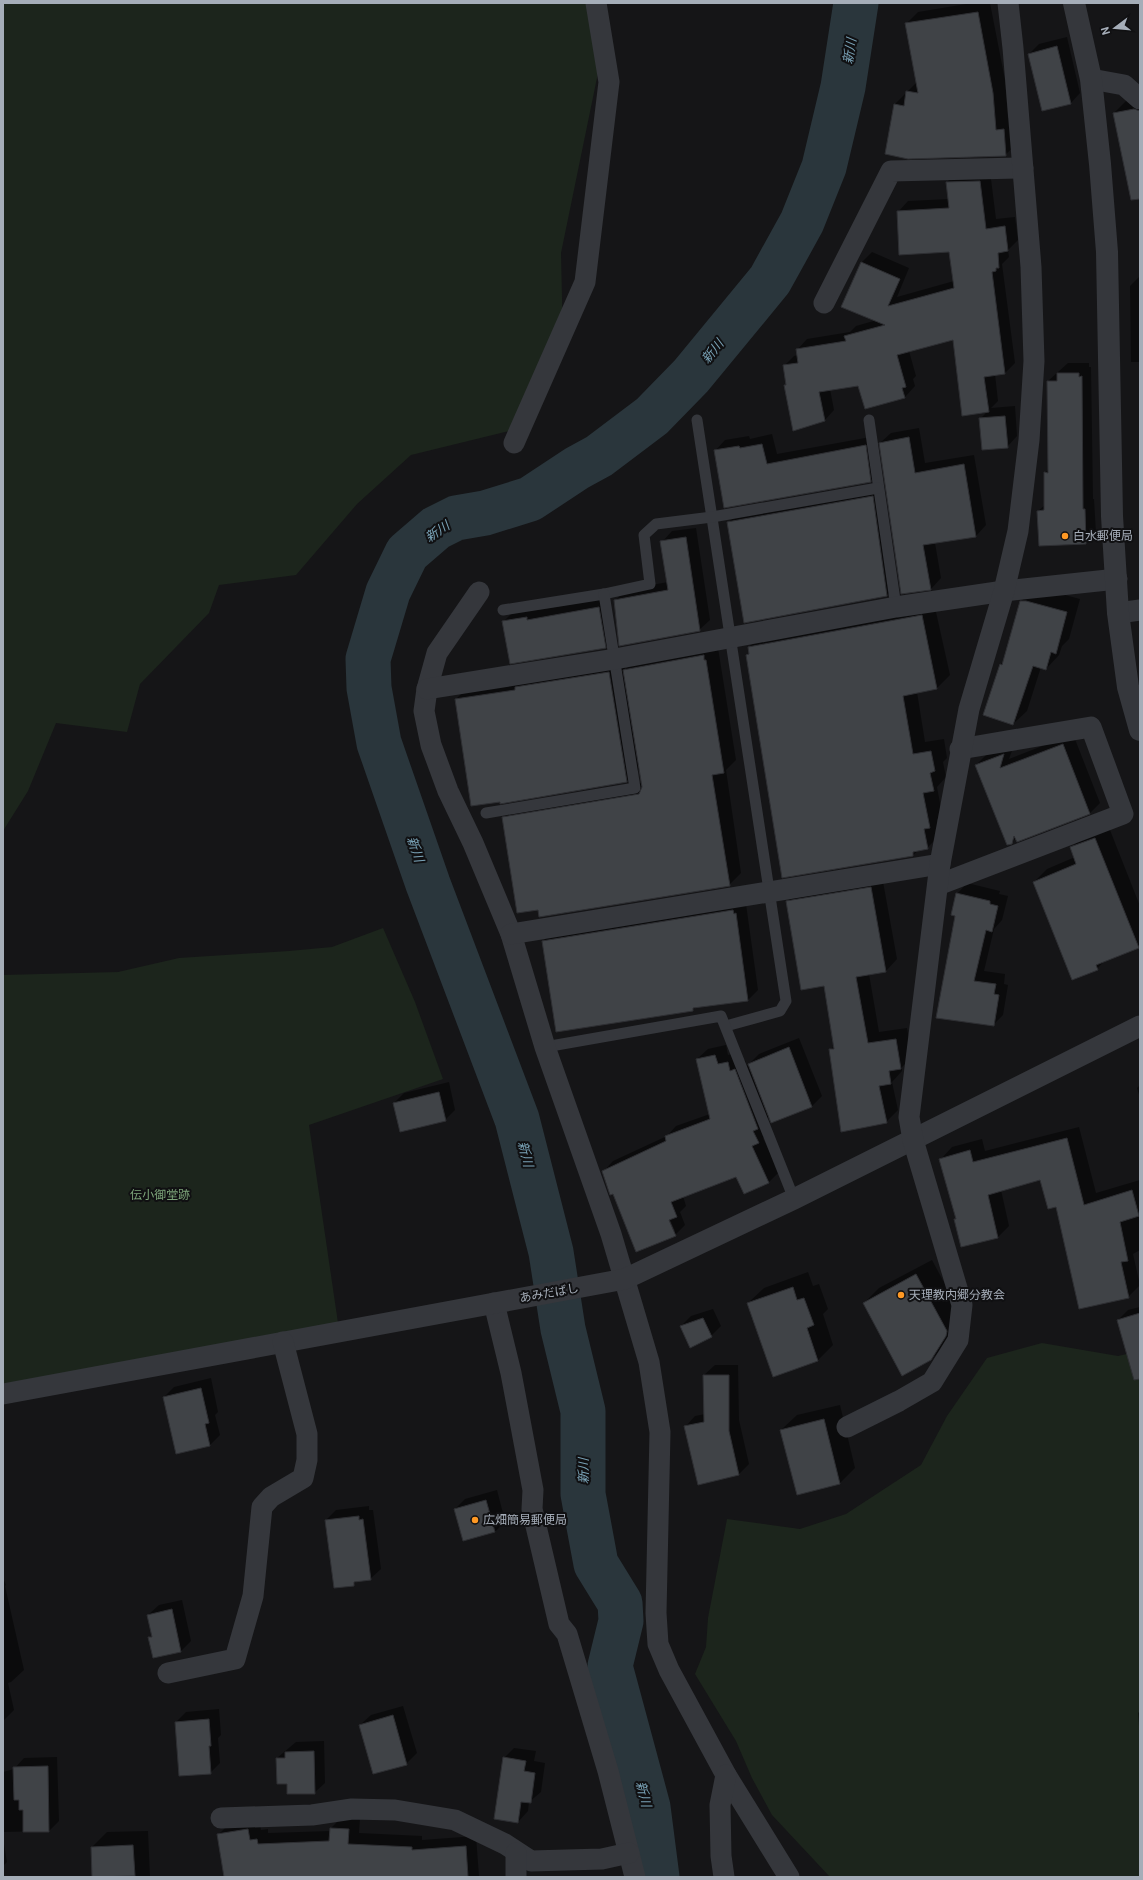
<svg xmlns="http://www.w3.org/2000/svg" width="1143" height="1880" viewBox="0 0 1143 1880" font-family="Roboto,'Noto Sans JP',sans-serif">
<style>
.green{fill:#1c251c}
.shadow{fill:#0007;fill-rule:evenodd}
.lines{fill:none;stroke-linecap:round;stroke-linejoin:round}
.river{stroke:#2a363c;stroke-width:45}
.building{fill:#404347;stroke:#2e2f33}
.service{stroke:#35373c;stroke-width:11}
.minor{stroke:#35373c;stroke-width:21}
.tertiary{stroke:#35373c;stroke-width:22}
.poi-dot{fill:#ff9924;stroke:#101012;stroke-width:1.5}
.labels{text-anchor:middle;stroke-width:4;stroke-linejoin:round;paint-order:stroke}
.poi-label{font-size:12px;fill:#a5adb8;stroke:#101012;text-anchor:start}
.park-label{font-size:12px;fill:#7da57a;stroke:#101012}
.street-label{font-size:12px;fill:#a5adb8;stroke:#101012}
.water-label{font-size:13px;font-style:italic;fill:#79a2b6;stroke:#101012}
</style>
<rect width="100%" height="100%" fill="#151517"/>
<g class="green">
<path d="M3,3H585L606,34L561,253L563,342L525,427L411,455L357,504L296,575L219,585L209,613L140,684L127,732L56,723L28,791L3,831Z"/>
<path d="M383,928L415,1002L443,1079L309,1125L338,1323L3,1384V975L118,972L179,958L289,951L332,947Z"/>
<path d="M1042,1343L1118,1356L1140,1351V1877H830L772,1815L752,1778L736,1741L695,1674L706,1647L708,1618L727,1519L800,1529L846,1514L921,1465L947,1416L987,1358Z"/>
</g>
<g class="shadow">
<path d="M972,3H990L1005,80L1008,118H1016L1018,143L1005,155L895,104L917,82L906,24L918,12Z"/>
<path d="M1067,37L1080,93L1070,104L1029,54L1039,44Z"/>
<path d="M1140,96V184L1114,113L1129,98Z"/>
<path d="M990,171L996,219L1015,217L1018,240L1008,250L1009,257L1002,264L1015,363L1005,373L995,374L998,401L991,408L1015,406L1017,436L1007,447L980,419L988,411L953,339L909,351L916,376L913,379L915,386L905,397L859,385L830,389L834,410L824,421L785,386L787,384L784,366L794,356L798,355L797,350L807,339L850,332L856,326L877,320L843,306L862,262L872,252L909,268L897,297L954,281L950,251L898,212L908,201L949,199L947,182L957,172Z"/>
<path d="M1140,276V362H1131L1130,286Z"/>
<path d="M1068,363H1089V367H1091L1093,499H1094L1096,533L1086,543L1038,511L1045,505V473L1049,469L1048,381Z"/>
<path d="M919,428L925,463L974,455L986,525L976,536L935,543L941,578L931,589L902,593L880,443L891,433Z"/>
<path d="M772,434L777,454L876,436L881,471L870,481L725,507L715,451L725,440L749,436L750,439Z"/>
<path d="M883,486L897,585L887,595L728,523L738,513Z"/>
<path d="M696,528L710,620L699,630L615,601L625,590L668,582L662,542L672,531Z"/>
<path d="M1034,588H1039L1080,599L1069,639L1062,646L1059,655L1046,669L1041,667L1027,711L1013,724L1000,665L1004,661L1020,602Z"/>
<path d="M609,598L615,637L605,647L503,622L513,612L537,607V610Z"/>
<path d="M934,603L950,675L937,688L917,692L925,742L944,739L947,758L943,762L946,777L937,787L942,814L937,820L940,835L927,848L919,850L913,855L747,655L750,653L749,647L762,634Z"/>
<path d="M718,648L736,760L726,770L741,873L729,885L503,818L516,805L642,783L640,768L627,781L456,699L470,685L623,659L625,670L636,658Z"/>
<path d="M1073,734L1100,803L1090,813L1017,841L1016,838L1012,843L976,765L986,755L1014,745L1009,759Z"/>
<path d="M1108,825L1140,906V945L1106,959L1097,969L1034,882L1047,869L1075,857L1071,848L1084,835Z"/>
<path d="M882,876L897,959L886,971L869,974L879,1032L907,1028L912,1057L902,1067V1071L892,1082L898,1110L886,1122L830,1050L835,1045L824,985L787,902L798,890Z"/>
<path d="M967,883L1000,891L999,894L1008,896L1002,920L994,929L984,971L1005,974L1004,984L1008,985L1003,1015L993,1025L937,1017L956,915L957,894Z"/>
<path d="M746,904L758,990L748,1000L696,1007L693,1010L543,941L554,931Z"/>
<path d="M799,1038L822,1096L812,1106L772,1122L770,1116L764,1122L769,1132L763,1138L779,1172L769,1182L745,1193L736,1175L683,1196L686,1206L680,1212L685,1225L675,1235L613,1193L603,1172L613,1161L667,1136L676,1126L710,1114L697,1059L708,1049L726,1045L728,1055L738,1052L740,1062L745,1060L747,1066L759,1054ZM668,1215L675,1231H673L666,1216Z"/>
<path d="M449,1082L455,1110L445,1120L394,1103L404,1093Z"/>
<path d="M1140,1085V1098L1137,1088Z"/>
<path d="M1079,1127L1096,1193L1140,1180V1250L1133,1254L1140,1285L1128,1297L1057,1206L1041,1179L1001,1190L1009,1226L997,1238L955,1219L957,1218L941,1159L952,1147L982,1139L985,1151Z"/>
<path d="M932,1260L962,1316L946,1344L931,1360L864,1303L879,1288Z"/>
<path d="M808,1272L813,1286L819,1284L828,1309L823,1314L833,1345L818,1360L748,1303L764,1288Z"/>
<path d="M1140,1307V1347L1118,1320L1128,1310Z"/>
<path d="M713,1309L721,1326L711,1336L681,1326L691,1316Z"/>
<path d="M715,1365H738L739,1420L749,1464L739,1474L699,1483L685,1427L695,1416L705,1414L704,1375Z"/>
<path d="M211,1378L218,1412L215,1415L220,1435L210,1445L164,1397L174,1387Z"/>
<path d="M840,1405L855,1468L840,1483L798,1494L781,1430L797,1415Z"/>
<path d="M497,1490L505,1521L495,1532L464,1540L455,1509L465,1499Z"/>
<path d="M369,1506V1510H373L381,1569L370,1579L358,1580L353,1585L326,1520L336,1510Z"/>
<path d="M3,1578L6,1585L5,1586L24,1670L11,1682L8,1683L14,1710L3,1721Z"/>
<path d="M182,1600L191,1641L181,1651L154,1657L149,1638L152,1635L148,1615L159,1605Z"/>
<path d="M403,1706L417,1753L406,1764L360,1725L371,1715Z"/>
<path d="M219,1709L221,1735L218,1738L220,1763L210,1773L176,1722L186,1712Z"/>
<path d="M1140,1711V1738L1138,1713Z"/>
<path d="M324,1741L325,1783L314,1793L288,1783L277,1758L296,1742Z"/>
<path d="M514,1748L536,1751L534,1761L545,1763L541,1792L529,1802L528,1811L518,1822L504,1758Z"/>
<path d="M57,1757L59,1821L49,1831L3,1832V1772L14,1769L24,1758Z"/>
<path d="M342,1817L360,1818L359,1833L422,1836V1840L476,1836L479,1876L226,1877L218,1835L229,1824L259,1819L261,1830L268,1829V1833L331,1831V1828Z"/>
<path d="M148,1831L150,1877H93L92,1847L107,1832Z"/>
<path d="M3,1838L7,1862L3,1866Z"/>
</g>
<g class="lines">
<path class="river" d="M657,1877L648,1807L610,1666L621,1621L620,1603L596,1564L583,1494V1411L563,1329L551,1252L517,1119L428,884L379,743L369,688L368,659L388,592L407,553L436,528L456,518L485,513L530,499L577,468L599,456L652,416L691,376L770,280L802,222L824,167L843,87L856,3"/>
</g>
<g class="building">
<path d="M978,12L993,93L996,130L1004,129L1006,156L908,159L885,154L894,104L904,106L906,91L918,93L905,23Z"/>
<path d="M1057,46L1071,104L1042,111L1028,54Z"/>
<path d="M1134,109L1140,111V199L1131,200L1113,113Z"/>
<path d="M980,181L986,229L1005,226L1008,251L998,253L999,268H996V271L992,272L1005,374L984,377L989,412L962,416L953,340L897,355L906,387L902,388L905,398L865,409L858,386L819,392L825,421L793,431L784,385H786L783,365L798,363L796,349L846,341L844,336L885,325L841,307L861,262L900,279L888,306L954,288L949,252L899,255L897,211L949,208L946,182Z"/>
<path d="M1057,373H1079V377L1082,376L1083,509H1085L1086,544L1039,546L1037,511L1044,510V472L1048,473L1047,381H1057Z"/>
<path d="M1005,416L1008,448L982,450L979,418Z"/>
<path d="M909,437L915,473L964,464L976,537L923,545L931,590L901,594L879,443Z"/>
<path d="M762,444L767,464L866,445L871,482L724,508L714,450L739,446L740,448Z"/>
<path d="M873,496L887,596L744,623L727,522Z"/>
<path d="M686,537L700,631L619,646L614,600L668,590L660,541Z"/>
<path d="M1020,601H1026L1067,612L1056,654L1051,652L1046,670L1033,666L1013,725L983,715L1000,664L1002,665Z"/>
<path d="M599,607L606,648L510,664L502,621L527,617V620Z"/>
<path d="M922,615L937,689L903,696L913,754L931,751L935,771L930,773L934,791L923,793L930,828L924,829L928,849L913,852V856L782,878L746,655L749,654L748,647Z"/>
<path d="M704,655V660H706L724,773L712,775L730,886L539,917L538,910L517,913L502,817L639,794L642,787L623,670Z"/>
<path d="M609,672L627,782L500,804V802L471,806L455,699L515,690V687Z"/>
<path d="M1063,744L1090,814L1017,842L1014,836L1012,844L1007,845L975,765L1004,754L1000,768Z"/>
<path d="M1095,838L1139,948L1096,965L1098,970L1072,980L1033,882L1076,864L1070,847Z"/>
<path d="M871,887L886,972L856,977L868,1043L896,1039L901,1069L889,1071L891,1084L879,1086L887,1123L841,1132L829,1049H834L824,986L801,990L786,901Z"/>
<path d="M956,893L990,901V904L998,906L992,932L986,930L974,981L996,984L994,994L999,995L994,1026L936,1018L955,916L951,915Z"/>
<path d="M733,910L734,914L736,913L748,1001L693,1008V1011L556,1032L542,941Z"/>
<path d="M789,1047L812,1107L771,1123L748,1064Z"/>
<path d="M715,1055L718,1064L728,1062L730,1071L735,1069L758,1129L753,1131L759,1143L752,1146L769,1183L744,1194L736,1177L671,1202L677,1217L669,1220L676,1236L636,1252L613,1194L610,1195L602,1171L666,1141L665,1136L710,1119L696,1059Z"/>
<path d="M439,1092L446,1121L400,1132L393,1103Z"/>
<path d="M1067,1138L1084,1205L1132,1190L1139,1216L1120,1222L1128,1261L1121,1262L1129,1298L1079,1309L1056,1207L1048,1209L1040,1180L988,1195L998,1238L961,1247L954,1219H956L939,1159L970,1150L973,1162Z"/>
<path d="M916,1274L947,1331L946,1336L931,1360L902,1376L863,1303Z"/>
<path d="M793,1287L797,1300L804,1298L814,1325L807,1328L818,1361L773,1377L747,1303Z"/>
<path d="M1140,1313V1379L1134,1380L1117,1320Z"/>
<path d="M703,1318L712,1337L690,1348L680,1326Z"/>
<path d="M703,1375H729V1431L739,1475L698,1485L684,1426L704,1422Z"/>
<path d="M201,1388L209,1423L205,1424L210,1446L176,1454L163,1397Z"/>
<path d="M824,1419L840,1484L797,1495L780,1430Z"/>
<path d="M486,1500L495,1532L463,1541L454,1509Z"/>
<path d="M359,1516V1520L363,1519L371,1580L354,1582V1586L334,1588L325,1520Z"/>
<path d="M172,1609L181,1652L153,1658L148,1637H152L147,1615Z"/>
<path d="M393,1715L407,1765L373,1774L359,1725Z"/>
<path d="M209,1719L211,1746H209L211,1774L179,1776L175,1722Z"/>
<path d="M314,1751L315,1794H287V1784H277L276,1758H285V1752Z"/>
<path d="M503,1757L526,1761L524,1771L535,1773L531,1803L521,1802L518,1823L494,1819Z"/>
<path d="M48,1766L49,1832H23V1810H19V1800H14L13,1767Z"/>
<path d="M330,1828L349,1829L348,1844L412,1847V1850L466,1846L468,1877H224L217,1834L248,1829L250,1840L257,1839L258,1844L329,1841Z"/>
<path d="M133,1845L135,1876L92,1877L91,1847Z"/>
</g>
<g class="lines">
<g class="service">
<path d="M697,420L786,1001L780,1011L726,1026"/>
<path d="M869,420L896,607"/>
<path d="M503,610L604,594L650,584L644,535L656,524L712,517L878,488"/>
<path d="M486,813L635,788L604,594"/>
<path d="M545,1047L721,1016L794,1199"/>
</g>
<g class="minor">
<path d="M1091,79L1124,85L1140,99"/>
<path d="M824,303L891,171L1023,168"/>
<path d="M514,443L585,282L609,82L596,3"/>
<path d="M479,592L437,653L427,689L424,711L431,745L448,791L473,843L511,934L545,1047L611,1234L649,1362L660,1432L656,1613L658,1644L669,1670L726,1775L789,1877"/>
<path d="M1118,613L1140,610"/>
<path d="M427,689L615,659L896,607L1004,591L1117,579"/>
<path d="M938,885L1123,814L1091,727L960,749"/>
<path d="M511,934L940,864"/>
<path d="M494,1303L511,1373L533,1490L532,1509L559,1624L567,1634L608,1771L635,1877"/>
<path d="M3,1394L625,1279L794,1199L1140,1026"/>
<path d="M847,1427L899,1401L932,1382L958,1340L962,1305L913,1140L909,1117L940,864L969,709L1004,591L1018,531L1029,440L1034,361L1031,267L1013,48L1008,3"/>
<path d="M168,1673L235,1659L253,1596L262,1507L271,1497L303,1478L307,1460V1434L283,1342"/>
<path d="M221,1818L312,1815L352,1809L395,1810L455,1820L505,1844L531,1861L602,1859L629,1853"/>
<path d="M516,1877V1853"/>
<path d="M724,1877L721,1856L720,1805L726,1775"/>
</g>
<path class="tertiary" d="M1074,3L1091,79L1100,164L1107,252L1112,516L1118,613L1128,687L1140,730"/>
</g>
<g class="poi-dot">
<circle cx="1065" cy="536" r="4"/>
<circle cx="901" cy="1295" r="4"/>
<circle cx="475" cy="1520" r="4"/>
</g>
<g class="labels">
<g class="poi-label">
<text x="1073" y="540">白水郵便局</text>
<text x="909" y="1299">天理教内郷分教会</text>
<text x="483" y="1524">広畑簡易郵便局</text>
</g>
<g class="park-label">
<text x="160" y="1199">伝小御堂跡</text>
</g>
<g class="street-label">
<text transform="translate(549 1293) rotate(-10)" y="4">あみだばし</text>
</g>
<g class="water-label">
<text transform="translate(849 51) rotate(-81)" y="5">新川</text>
<text transform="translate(712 351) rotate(-51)" y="5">新川</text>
<text transform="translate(437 531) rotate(-34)" y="5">新川</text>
<text transform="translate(416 849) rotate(71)" y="5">新川</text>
<text transform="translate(526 1154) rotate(76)" y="5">新川</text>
<text transform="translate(583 1471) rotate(-90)" y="5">新川</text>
<text transform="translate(644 1794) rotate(76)" y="5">新川</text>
</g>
</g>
<rect width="1143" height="1880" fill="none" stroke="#a5adb8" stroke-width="8"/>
<g transform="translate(1115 28) rotate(254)" stroke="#101012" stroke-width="3" paint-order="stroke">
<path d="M0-3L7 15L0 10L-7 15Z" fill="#a5adb8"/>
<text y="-6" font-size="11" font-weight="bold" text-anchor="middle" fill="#a5adb8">N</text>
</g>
</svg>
